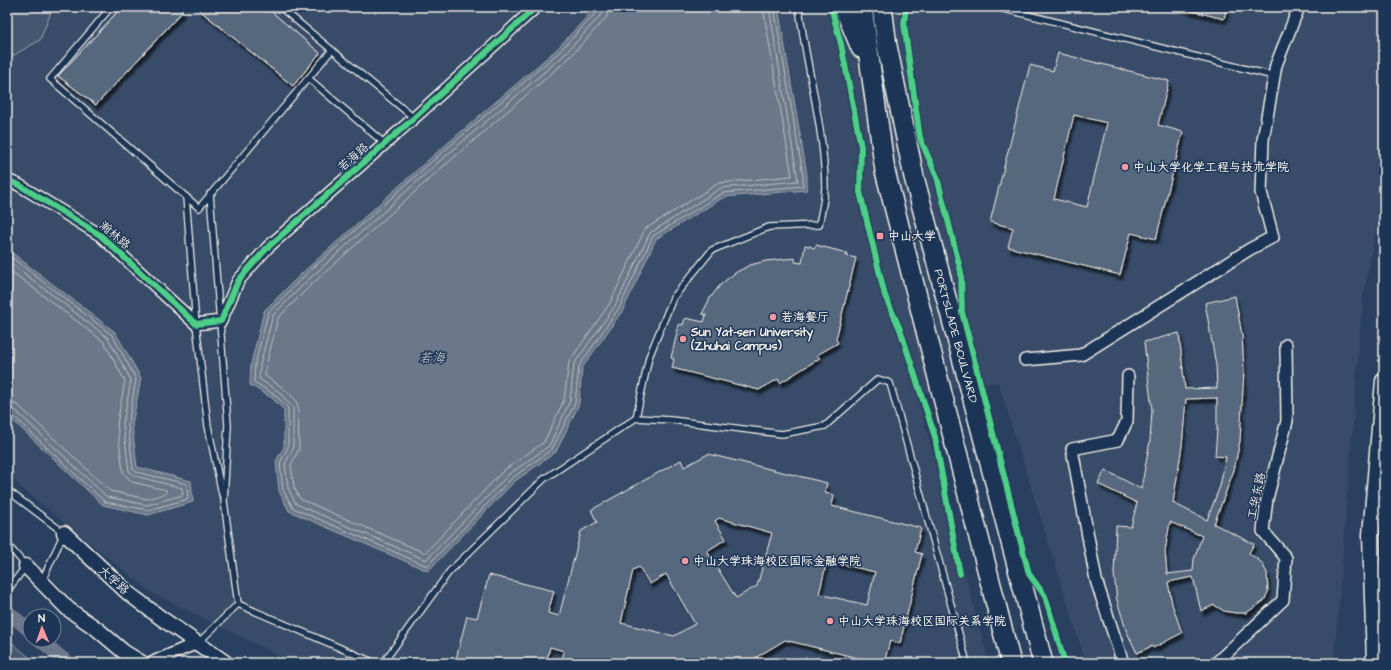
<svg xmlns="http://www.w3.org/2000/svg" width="1391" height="670" viewBox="0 0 1391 670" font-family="'Architects Daughter','LXGW WenKai TC',sans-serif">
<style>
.built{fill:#374c69}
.green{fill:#445771;stroke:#9ca4ac}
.water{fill:#6a788a;stroke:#a1a8b0}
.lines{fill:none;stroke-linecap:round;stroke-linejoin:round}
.shore{stroke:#bdc1c2;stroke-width:1}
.canal{stroke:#6a788a;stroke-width:14}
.building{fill:#56677d;stroke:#f4f1e8;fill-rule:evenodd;filter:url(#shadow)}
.service-casing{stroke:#f4f1e8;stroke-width:8}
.minor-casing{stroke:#f4f1e8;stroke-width:14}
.tertiary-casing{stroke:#f4f1e8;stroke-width:17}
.secondary-casing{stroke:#f4f1e8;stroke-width:19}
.trunk-casing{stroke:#f4f1e8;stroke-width:22}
.service{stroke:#1d3557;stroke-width:5.5}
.minor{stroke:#1d3557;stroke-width:11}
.tertiary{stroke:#1d3557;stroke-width:14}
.secondary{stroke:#1d3557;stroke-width:16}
.trunk{stroke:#1d3557;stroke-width:19}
.cycleway-casing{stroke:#1d3557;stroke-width:8}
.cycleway{stroke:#4dcf88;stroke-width:6}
.poi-dot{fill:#ff9aa2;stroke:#1d3557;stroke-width:1.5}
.labels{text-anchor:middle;stroke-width:3;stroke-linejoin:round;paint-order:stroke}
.street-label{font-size:12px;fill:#f4f1e8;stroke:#1d3557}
.poi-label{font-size:12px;font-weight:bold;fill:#f4f1e8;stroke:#1d3557;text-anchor:start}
.water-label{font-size:13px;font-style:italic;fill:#bdc1c2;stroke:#1d3557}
</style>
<defs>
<filter id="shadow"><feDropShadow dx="2.5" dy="4.5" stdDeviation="1" flood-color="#0009"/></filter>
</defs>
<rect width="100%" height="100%" fill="#2a4060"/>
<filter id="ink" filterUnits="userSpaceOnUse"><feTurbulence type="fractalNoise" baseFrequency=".025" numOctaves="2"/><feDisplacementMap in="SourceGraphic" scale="8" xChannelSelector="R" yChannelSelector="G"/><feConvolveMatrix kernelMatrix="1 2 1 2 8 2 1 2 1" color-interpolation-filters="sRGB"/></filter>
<g filter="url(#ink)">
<path class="built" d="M7,7H1384V190L1363,296L1334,663H1086L998,382L917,394L989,663H294L152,593L20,487L7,471Z"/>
<g class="green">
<path d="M7,7H53L40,40L7,59Z"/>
<path d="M10,641L36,663H7V645Z"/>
</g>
<g class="water">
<path d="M596,7H778L807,175V190L724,197L656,239L623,310L582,368L579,404L556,452L514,482L428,571L289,511L279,491L276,461L284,447V410L272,398L250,385L251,364L264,311L300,275L427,161L557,49Z"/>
<path d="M7,249L115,332L141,378L132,425L137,467L191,481L193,502L148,515L103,505L7,415Z"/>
</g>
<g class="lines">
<g class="shore">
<path d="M599,7L598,11L559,52L429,164L303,277L268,313L255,364L254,382L275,395L288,408V447L280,463L283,490L293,508L427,566L511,479L552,449L575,403L579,366L619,308L653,236L723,193L803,186V175L774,7"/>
<path d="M604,7L602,14L563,56L433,167L307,281L273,315L260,365L259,379L278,391L293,408V448L285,464L288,488L296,504L426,560L508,475L549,446L570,401L574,364L615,306L650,233L721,188L798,181L769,7"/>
<path d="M610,7L606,18L567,60L437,172L311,285L278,318L266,366L265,376L282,387L295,399L298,406L299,449L291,465L294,487L300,499L425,553L503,471L544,442L564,400L569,362L610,303L645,229L719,183L792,176L763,7"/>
<path d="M7,254L112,335L136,379L128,425L133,469L136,472L187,484L188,499L148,510L105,502L11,414L7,413"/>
<path d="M7,260L108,338L131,380L123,424L129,471L135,476L182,488L183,495L147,505L107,497L15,410L7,408"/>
<path d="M7,268L104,342L125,381L117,424L123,472L132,482L166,490L167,493L147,499L110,491L18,405L7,402"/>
</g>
<g class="canal">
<path d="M7,611L30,631"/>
<path d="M40,640L68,663"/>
</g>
</g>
<g class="building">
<path d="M122,7H182V12L96,105L58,76Z"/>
<path d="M122,7H182V12L96,105L58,76Z"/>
<path d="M198,7H266L320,53L293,86L198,9Z"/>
<path d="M198,7H266L320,53L293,86L198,9Z"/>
<path d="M1176,7H1227L1224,19Z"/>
<path d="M1058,53L1169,81L1158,125L1183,132L1156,239L1131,233L1120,275L1008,247L1013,228L990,222L1030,65L1053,71ZM1074,115L1107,123L1087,207L1054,199Z"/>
<path d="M805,245L815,248L816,245L847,253L846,256L856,258L836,339L838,343L817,355L820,358L780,383L778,379L759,390L672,368L674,359L671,358L679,324L683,325L685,318L704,322L706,315L702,314L710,298L721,284L735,273L750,265L766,261L795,258V262L802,263Z"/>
<path d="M1235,296L1242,335L1244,370L1240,441L1234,470L1214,524L1254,544L1249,553L1262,563L1267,573L1268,592L1264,601L1246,613H1236L1224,611L1214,605L1201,611L1193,577L1168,582L1172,604L1182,633L1153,648L1152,646L1137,653L1126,630L1117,600L1114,574L1116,526L1131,527L1137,503L1098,484L1105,470L1141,489L1150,441L1152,410L1144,342L1179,333L1185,389L1217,388L1216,365L1205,303ZM1217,398V430L1215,456L1226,457L1220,486L1207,520L1173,503L1182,446L1186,399ZM1170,522L1202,536L1194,559L1193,571L1167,574L1165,551Z"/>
<path d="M708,454L827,483L825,493L834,495L832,506L921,528L915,552L922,554L900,643L890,641L884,663H878L785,640L747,663H569L562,660L564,651L550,647L546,663H455L467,616L477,618L489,575L554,591L548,613L559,616L581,531L597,522L591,510L681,460L684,467ZM719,518L772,533L757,586L736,598L707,551L726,539L715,521ZM827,561L875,572L867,605L819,594ZM639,567L650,584L666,574L695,624L674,636L621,623L633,570Z"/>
</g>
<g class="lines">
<defs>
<g id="service">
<path d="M111,7L50,79L199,208L332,50"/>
<path d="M280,7L414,118"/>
<path d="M996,7L1274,76"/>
<path d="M308,78L385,144"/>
<path d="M186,197L196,324L208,426L222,494"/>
<path d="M636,418L649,357L673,298L712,250L769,227L819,225C821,213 825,199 825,186C824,125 806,67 799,7"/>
<path d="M7,490L64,533L42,581"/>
<path d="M7,544L26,566L7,591"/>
<path d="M238,604L375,663"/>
<path d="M198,643L238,604L224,501L228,425L210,194"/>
<path d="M383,663L449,572L544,479L636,418L671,420L782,434L825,426L878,379L890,383L967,663"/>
</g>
<g id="minor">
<path d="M7,180L19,185L100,235L196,324L221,321L238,281L267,248L414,118L536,7"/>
<path d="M1025,360L1081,355L1250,249L1273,237L1261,192L1263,140L1276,65L1299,7"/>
<path d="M151,663L197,643"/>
<path d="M1123,663L1096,580L1072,449L1118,440L1127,421L1128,376"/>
<path d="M1216,663L1283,600L1286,558L1263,531L1267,499L1287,421L1286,345"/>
</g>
<g id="tertiary">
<path d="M64,533L128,593L161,618L226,663"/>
<path d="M26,566L68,609L97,629L124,652L142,663"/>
</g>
<path id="secondary" d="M1375,663L1371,535L1384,381"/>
<g id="trunk">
<path d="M844,7L861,48"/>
<path d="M862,7L885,171L1011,663"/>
<path d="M882,7L887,46L914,177L1043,663"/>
</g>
</defs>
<use href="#service" class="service-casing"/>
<use href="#minor" class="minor-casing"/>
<use href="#tertiary" class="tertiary-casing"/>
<use href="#secondary" class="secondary-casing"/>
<use href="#trunk" class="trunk-casing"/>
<use href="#service" class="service"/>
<use href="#minor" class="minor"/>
<use href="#tertiary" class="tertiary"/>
<use href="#secondary" class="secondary"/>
<use href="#trunk" class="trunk"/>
<defs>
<g id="cycleway">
<path d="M831,7L841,44L861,147L860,192L885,296L900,329L935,437L960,574"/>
<path d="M906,7L904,24L920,138L937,177L961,272L962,312L1029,574L1045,596L1065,663"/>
<path d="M7,180L19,185L100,235L196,324L221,321L238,281L267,248L414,118L536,7"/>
</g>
</defs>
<use href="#cycleway" class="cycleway-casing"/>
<use href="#cycleway" class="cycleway"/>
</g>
</g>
<g class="poi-dot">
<circle cx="1125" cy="167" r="4"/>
<rect x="876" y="232" width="8" height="8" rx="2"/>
<circle cx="773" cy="317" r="4"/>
<circle cx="683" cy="339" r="4"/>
<circle cx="685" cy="561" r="4"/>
<circle cx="830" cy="621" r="4"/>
</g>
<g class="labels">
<g class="street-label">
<text transform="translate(353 157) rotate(-41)" y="4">若海路</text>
<text transform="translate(115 235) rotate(40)" y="4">瀚林路</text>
<text transform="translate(956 336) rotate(75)" y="4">PORTSLADE BOULVARD</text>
<text transform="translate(1256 496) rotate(-78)" y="4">工华东路</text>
<text transform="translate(114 580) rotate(42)" y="4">大学路</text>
</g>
<g class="poi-label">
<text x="1133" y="171">中山大学化学工程与技术学院</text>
<text x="888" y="240">中山大学</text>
<text x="781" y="321">若海餐厅</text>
<text x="691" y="336">Sun Yat-sen University<tspan x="691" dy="14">(Zhuhai Campus)</tspan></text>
<text x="693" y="565">中山大学珠海校区国际金融学院</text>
<text x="838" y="625">中山大学珠海校区国际关系学院</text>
</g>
<g class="water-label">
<text x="432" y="362">若海</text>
</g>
</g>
<rect width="1391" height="670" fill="none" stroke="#1d3557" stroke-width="24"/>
<rect x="12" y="12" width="1367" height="646" fill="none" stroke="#f4f1e8" stroke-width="1.5" filter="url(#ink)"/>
<g transform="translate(42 628) rotate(358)"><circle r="19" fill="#1d3557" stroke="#738091"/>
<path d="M0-3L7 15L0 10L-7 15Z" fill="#ff9aa2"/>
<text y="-6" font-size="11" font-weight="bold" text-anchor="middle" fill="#f4f1e8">N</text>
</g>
</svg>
